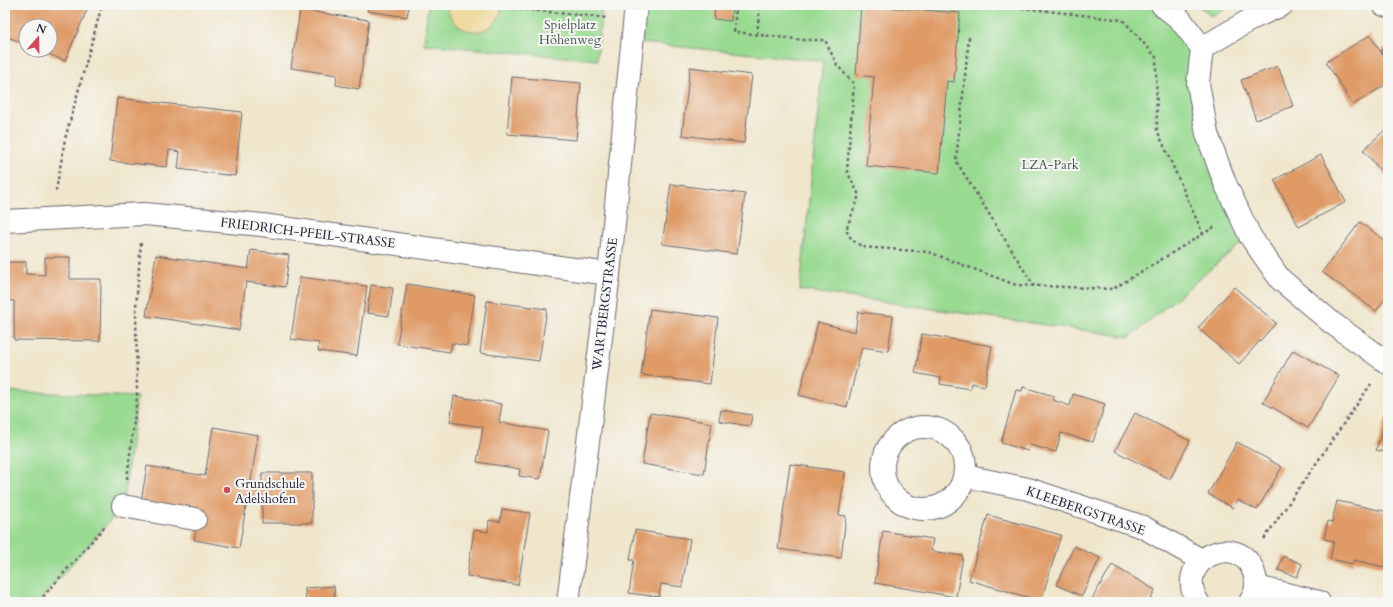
<svg xmlns="http://www.w3.org/2000/svg" width="1393" height="607" viewBox="0 0 1393 607" font-family="Cardo,serif">
<style>
.green{fill:#99da91;stroke:#5e7e66}
.sand{fill:#eeda9e;stroke:#887e6c}
.building{fill:#df9a65}
.lines{fill:none;stroke-linecap:round;stroke-linejoin:round}
.minor-casing{stroke:#6a676e;stroke-width:24}
.path{stroke:#6a676e;stroke-width:2.5;stroke-dasharray:3 3;stroke-linecap:butt}
.minor{stroke:#fff;stroke-width:22}
.poi-dot{fill:#d1495b;stroke:#f6f6f2;stroke-width:1.5}
.labels{text-anchor:middle;stroke-width:4;stroke-linejoin:round;paint-order:stroke}
.park-label{font-size:13px;fill:#465955;stroke:#f6f6f2}
.street-label{font-size:13px;fill:#22223b;stroke:#f6f6f2}
.poi-label{font-size:13px;fill:#22223b;stroke:#f6f6f2;text-anchor:start}
</style>
<rect width="100%" height="100%" fill="#f6f6f2"/>
<filter id="ink" filterUnits="userSpaceOnUse"><feTurbulence type="fractalNoise" baseFrequency=".025" numOctaves="2"/><feDisplacementMap in="SourceGraphic" scale="8" xChannelSelector="R" yChannelSelector="G"/><feConvolveMatrix kernelMatrix="1 2 1 2 8 2 1 2 1" color-interpolation-filters="sRGB"/></filter>
<filter id="wash" filterUnits="userSpaceOnUse"><feTurbulence type="fractalNoise" baseFrequency=".012" numOctaves="4" result="noise"/><feDisplacementMap in="SourceGraphic" scale="16" xChannelSelector="R" yChannelSelector="G"/><feGaussianBlur stdDeviation="0.9" result="paint"/><feColorMatrix in="noise" values="0 0 0 0 0 0 0 0 0 0 0 0 0 0 0 0 0 1.4 0 .05"/><feComposite in="paint" operator="in"/></filter>
<g filter="url(#wash)">
<rect width="100%" height="100%" fill="#efe6cc"/>
<g class="green">
<path d="M428,5H602L597,60L424,44Z"/>
<path d="M636,5H1160L1202,48L1199,72L1250,236L1130,337L800,290L823,61L632,42Z"/>
<path d="M1198,5H1234L1211,16Z"/>
<path d="M5,391L137,397L123,506L41,599V602H5Z"/>
</g>
<path class="sand" d="M447,5H502C500,39 452,41 447,5Z"/>
<g id="blocks">
<g class="building">
<path d="M5,5H89L65,61L39,50H50V26H26V44L5,36Z"/>
<path d="M368,5H409L407,17L367,11Z"/>
<path d="M715,5H732L731,21L714,19Z"/>
<path d="M861,5L960,13L954,82L947,81L939,173L866,166L874,77L856,75Z"/>
<path d="M300,10L369,20L359,89L336,85L337,75L291,68Z"/>
<path d="M1370,35L1388,64V83L1353,105L1326,62Z"/>
<path d="M1388,46V61L1381,50Z"/>
<path d="M1278,66L1293,106L1256,120L1241,80Z"/>
<path d="M690,67L752,75L744,143L682,135Z"/>
<path d="M512,77L581,83L576,140L507,134Z"/>
<path d="M117,98L242,112L235,176L178,169L180,152L169,150L167,167L110,161Z"/>
<path d="M1388,127V179L1363,150Z"/>
<path d="M1321,155L1346,202L1299,227L1274,180Z"/>
<path d="M671,184L745,194L737,254L662,244Z"/>
<path d="M1360,222L1388,243V295L1376,311L1322,272Z"/>
<path d="M251,250L289,255L285,287L246,282L239,330L146,316L156,255L248,269Z"/>
<path d="M45,257H70V279H101L100,341L14,340V301L5,300V262H26V274L45,275Z"/>
<path d="M300,277L367,286L357,356L318,351L319,343L291,339Z"/>
<path d="M407,284L475,295L467,346L452,343L450,352L397,344Z"/>
<path d="M371,285L393,288L389,316L367,313Z"/>
<path d="M1234,287L1276,323L1239,364L1198,328Z"/>
<path d="M487,301L547,309L539,361L480,353Z"/>
<path d="M650,309L718,318L710,384L641,375Z"/>
<path d="M858,312L893,316L888,351L862,347L847,407L799,395L818,322L855,332Z"/>
<path d="M922,334L992,346L985,386L971,383L970,389L940,384L941,378L915,373Z"/>
<path d="M1293,350L1339,376L1308,428L1263,402Z"/>
<path d="M1023,387L1054,396L1053,400L1070,406L1073,394L1105,404L1093,442L1061,433L1056,452L1030,445L1028,451L1001,443L1016,390L1022,391Z"/>
<path d="M454,396L502,404L499,422L548,431L540,479L519,476L520,469L477,462L483,427L450,422Z"/>
<path d="M721,410L752,415L750,426L719,421Z"/>
<path d="M1388,411V453L1376,450Z"/>
<path d="M650,413L712,423L704,474L642,464Z"/>
<path d="M1135,413L1190,441L1170,479L1115,451Z"/>
<path d="M213,427L258,435L251,481L262,484V473H312V523H262V500L248,496L239,548L194,540L199,512L141,502L147,466L205,476Z"/>
<path d="M1237,442L1282,467L1257,510L1238,500L1233,508L1208,494Z"/>
<path d="M790,464L845,472L839,515L846,516L841,558L778,549Z"/>
<path d="M1337,501L1388,512V550L1384,567L1354,560L1353,564L1330,559L1334,541L1324,539L1328,521L1332,522Z"/>
<path d="M502,509L530,513L518,585L467,576L474,530L488,532L489,520L500,522Z"/>
<path d="M988,515L1061,535L1041,601L969,580Z"/>
<path d="M635,530L690,539L682,587L661,584L659,597L629,593L634,560H630Z"/>
<path d="M883,531L933,539L931,551L963,556L956,597L875,583Z"/>
<path d="M1074,546L1100,558L1082,596L1056,585Z"/>
<path d="M1283,556L1302,564L1297,577L1278,570Z"/>
<path d="M1112,565L1155,590L1149,602H1090Z"/>
<path d="M334,586L335,602H306L305,588Z"/>
</g>
</g>
</g>
<g filter="url(#ink)">
<use href="#blocks" fill-opacity="0" stroke="#6a676e" stroke-width="1"/>
<g class="lines">
<defs>
<g id="minor">
<path d="M1162,5L1180,19L1202,48L1198,83L1207,134L1225,183L1250,236L1280,279L1332,323L1388,363"/>
<path d="M1384,5L1388,6"/>
<path d="M1202,48L1255,17L1282,5"/>
<path d="M5,221L144,214L262,225L609,274"/>
<circle cx="924" cy="468" r="41"/>
<path d="M965,476L1028,489L1143,527L1201,560"/>
<path d="M123,506L195,519"/>
<path d="M1257,587L1319,602"/>
<path d="M568,602L609,274L636,5"/>
<path d="M1198,602C1171,559 1240,529 1254,573C1258,583 1256,593 1250,602"/>
</g>
</defs>
<use href="#minor" class="minor-casing"/>
<g class="path">
<path d="M736,5L734,32L804,40H825L837,65L854,84L847,171L859,195L846,230L852,240L863,247L929,252L1016,285L1113,289L1216,226"/>
<path d="M998,5L1123,20L1156,57L1157,130L1203,234"/>
<path d="M501,7L608,18"/>
<path d="M757,34L760,5"/>
<path d="M969,37L956,161L1034,286"/>
<path d="M56,191L65,139L102,5"/>
<path d="M127,479L137,397L136,307L141,241"/>
<path d="M1264,539L1371,384"/>
<path d="M41,602V599L106,525"/>
</g>
<use href="#minor" class="minor"/>
</g>
</g>
<circle class="poi-dot" cx="227" cy="490" r="4"/>
<g class="labels">
<g class="park-label">
<text x="570" y="29">Spielplatz<tspan x="570" dy="15">Höhenweg</tspan></text>
<text x="1050" y="169">LZA-Park</text>
</g>
<g class="street-label">
<text transform="translate(308 232) rotate(7)" y="5">FRIEDRICH-PFEIL-STRASSE</text>
<text transform="translate(604 304) rotate(-83)" y="5">WARTBERGSTRASSE</text>
<text transform="translate(1086 510) rotate(19)" y="5">KLEEBERGSTRASSE</text>
</g>
<g class="poi-label">
<text x="235" y="488">Grundschule<tspan x="235" dy="15">Adelshofen</tspan></text>
</g>
</g>
<rect width="1393" height="607" fill="none" stroke="#f6f6f2" stroke-width="20"/>
<g transform="translate(38 38) rotate(20)"><circle r="19" fill="#f6f6f2" stroke="#a1a1a9"/>
<path d="M0-3L7 15L0 10L-7 15Z" fill="#d1495b"/>
<text y="-6" font-size="11" font-weight="bold" text-anchor="middle" fill="#22223b">N</text>
</g>
</svg>
